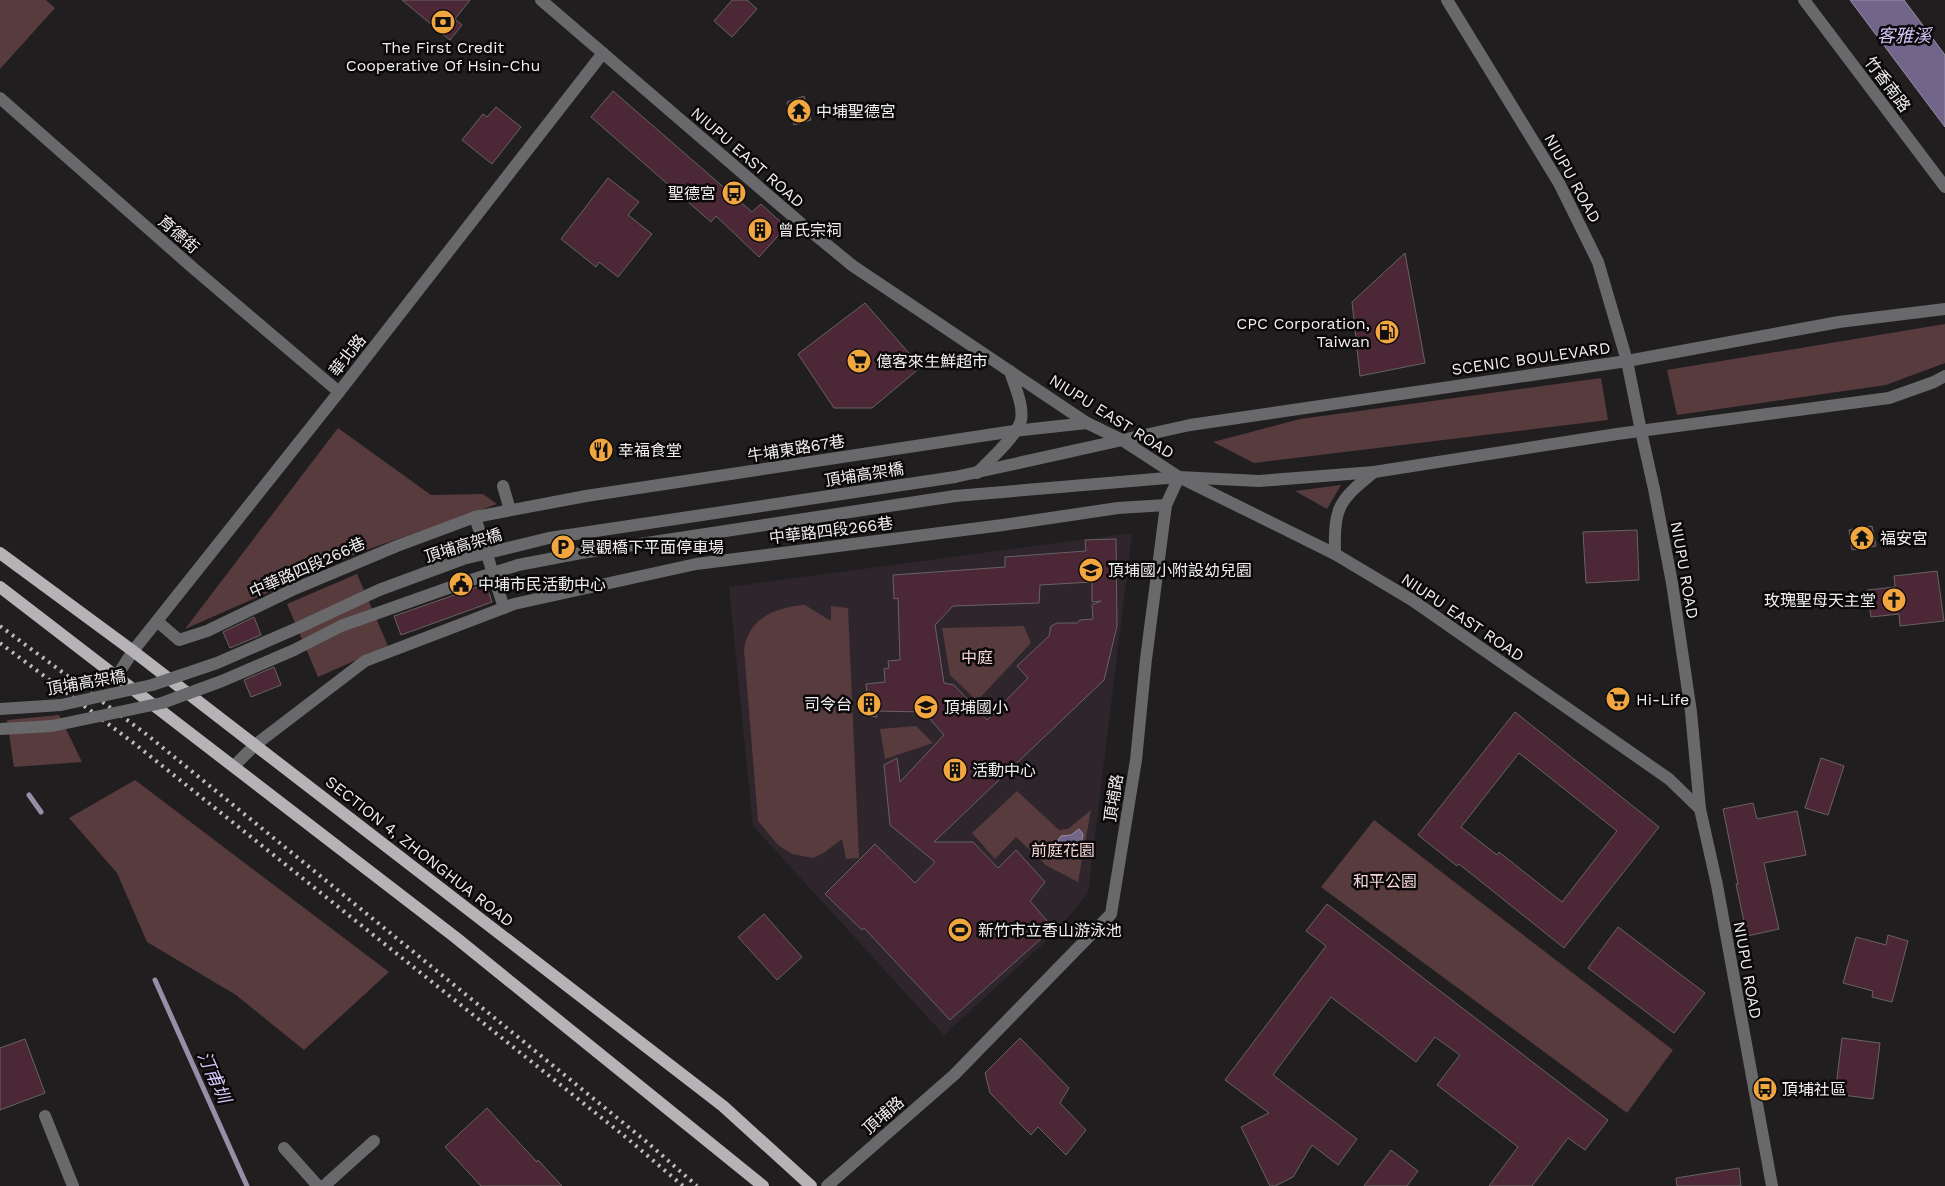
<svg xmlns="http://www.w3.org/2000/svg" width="1945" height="1186" viewBox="0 0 1945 1186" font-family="'Work Sans','Noto Sans TC',sans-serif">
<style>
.built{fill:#2e262c}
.green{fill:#573b3d}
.water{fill:#72658a;stroke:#988ea8}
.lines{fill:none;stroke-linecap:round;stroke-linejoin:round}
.stream{stroke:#988ea8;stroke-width:5}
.building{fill:#4c2735;stroke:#676364;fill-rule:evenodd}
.minor{stroke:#69686a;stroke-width:12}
.major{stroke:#b5b3b6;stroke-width:12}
.rail{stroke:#bcbabb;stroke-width:4;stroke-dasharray:2.5 5;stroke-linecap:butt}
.minor-bridge{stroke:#69686a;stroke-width:12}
.labels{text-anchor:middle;stroke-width:5;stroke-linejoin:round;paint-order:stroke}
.poi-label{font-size:16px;fill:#f0eeef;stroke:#0a0809;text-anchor:start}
.street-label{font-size:16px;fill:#f0eeef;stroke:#0a0809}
.park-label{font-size:16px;fill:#f5d5d7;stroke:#0a0809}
.water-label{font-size:18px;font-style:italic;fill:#d5c4f7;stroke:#0a0809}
</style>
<rect width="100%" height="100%" fill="#211e20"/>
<path class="built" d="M1132,533L1088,893L1057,931L944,1035L753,826L729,587Z"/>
<g class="green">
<path d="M0,0H46L55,8L0,69Z"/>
<path d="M1945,324V363L1886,385L1677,415L1667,370Z"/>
<path d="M1601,378L1608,420L1254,463L1213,442L1300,419Z"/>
<path d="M338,428L431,495L483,494L497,504L358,553L185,629Z"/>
<path d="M1341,485L1327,509L1295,491Z"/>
<path d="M357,574L388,646L318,677L287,604Z"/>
<path d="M805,605L831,621V606L848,608L859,858L846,859L842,839L825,852L813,858L792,854L778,845L758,821L744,650C748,618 776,607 805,605Z"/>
<path d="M1024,626L1031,643L977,701L950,675L942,628Z"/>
<path d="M59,715L82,762L14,767L7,720Z"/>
<path d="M916,726L933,743L885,759L880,729Z"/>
<path d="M135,780L389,972L304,1050L236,995L147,942L117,873L69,818Z"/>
<path d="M1017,791L1059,830L1068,829L1091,810L1078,882L1047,866L1016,837L995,859L972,833Z"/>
<path d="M1374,820L1673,1050L1627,1113L1321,887Z"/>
</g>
<g class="water">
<path d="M1850,0H1904L1945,55V127Z"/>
<path d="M1079,829L1083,834L1081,846L1076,849L1059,845L1058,840L1061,836L1071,835Z"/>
</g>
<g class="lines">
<g class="stream">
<path d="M29,795L41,812"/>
<path d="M155,980L247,1186"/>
</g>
</g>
<g class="building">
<path d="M402,0H470L455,19L462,25L450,40Z"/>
<path d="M732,0H747L757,9L732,37L714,21Z"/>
<path d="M613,91L752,212L761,204L786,227L759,257L716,216L711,222L591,117Z"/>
<path d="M804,96L811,120L794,125L787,102Z"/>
<path d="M496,107L521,127L492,164L462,140L483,114L487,117Z"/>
<path d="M608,178L639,202L628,215L652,234L618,277L599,262L596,267L561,239Z"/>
<path d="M1405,253L1425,363L1360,376L1352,302Z"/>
<path d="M865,303L921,367L872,408H834L798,354Z"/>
<path d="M1872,526L1876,546L1852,550L1849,530Z"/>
<path d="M1637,530L1639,580L1586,583L1583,532Z"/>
<path d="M1116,539L1117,626L1104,680L934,842H973L998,868L1016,850L1045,882L1030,901L1053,928L950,1020L864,928L862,930L825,894L875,844L915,883L935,862L890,825L884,765L897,758L900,782L944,735L924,712L876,711L877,717L864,715L861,694L867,693L866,684L885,682L884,669L889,668L888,661L900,660L898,598L894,599L893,575L1005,567V557L1086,551L1085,540ZM1092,582V602L1101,601L1092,605L1093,619L1080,620L1077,623H1057L1051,626L1049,636L1017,666L1028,678L987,720L954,685L944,683L935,625L953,606L1039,603L1040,585Z"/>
<path d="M1937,571L1944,621L1900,626L1899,614L1871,617L1867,590L1895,587L1894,576Z"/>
<path d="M486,584L492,602L401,635L394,616Z"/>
<path d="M254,617L261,635L230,648L223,632Z"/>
<path d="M274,667L281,685L251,697L244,680Z"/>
<path d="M1515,712L1659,827L1564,948L1459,864L1457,866L1418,835ZM1519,753L1617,831L1562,902L1499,852L1497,855L1461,827Z"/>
<path d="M1821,758L1844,766L1828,815L1805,808Z"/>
<path d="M1753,803L1757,819L1797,811L1806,855L1764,863L1779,929L1747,936L1736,884H1738L1723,809Z"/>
<path d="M1327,904L1608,1120L1585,1150L1568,1138L1532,1186H1489L1518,1147L1437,1085L1460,1055L1435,1037L1416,1062L1331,997L1273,1075L1357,1139L1338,1165L1312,1145L1293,1177L1275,1186H1270L1241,1127L1269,1113L1225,1080L1326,946L1306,931Z"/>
<path d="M764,914L802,957L777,980L738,937Z"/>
<path d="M1618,927L1705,993L1674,1033L1588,968Z"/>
<path d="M1888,935L1908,941L1892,1002L1872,997L1873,991L1843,983L1856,937L1886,945Z"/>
<path d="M1020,1038L1069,1088L1060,1103L1086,1130L1066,1155L1038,1127L1031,1135L990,1093L985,1073Z"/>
<path d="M1842,1038L1880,1043L1873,1099L1835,1094Z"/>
<path d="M25,1039L45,1093L0,1110V1048Z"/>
<path d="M487,1108L537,1162L538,1160L562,1186H481L445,1147Z"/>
<path d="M1391,1150L1418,1171L1407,1186H1364Z"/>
<path d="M1739,1168L1741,1186H1677L1676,1178Z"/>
</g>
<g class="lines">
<g class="minor">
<path d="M541,0L803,225L853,266L1087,423L1122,440L1179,477L1335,554L1412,600L1669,779L1700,809"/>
<path d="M1447,0L1559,183L1598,262L1627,361L1641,431L1654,489L1672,583L1691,712L1700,809L1717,885L1772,1186"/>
<path d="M1804,0L1945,187"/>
<path d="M0,98L193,268L339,392"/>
<path d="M977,473C988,462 1018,435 1021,420C1024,405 1014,385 1010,371"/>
<path d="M955,477L1190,425L1627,361L1839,322L1945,309"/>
<path d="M503,486L510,510"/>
<path d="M955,496L1179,477L1259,481L1374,472L1617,434L1889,398L1934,382L1945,376"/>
<path d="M475,517L504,608"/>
<path d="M1335,554C1334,507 1338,501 1374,472"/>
<path d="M158,622L179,640L207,631L292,590L397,546L475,517L586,496L1014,431L1087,423"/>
<path d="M117,676L133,651L339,392L603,53"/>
<path d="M234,766L255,745L365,661L514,604L696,564L1003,525L1118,508L1166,505"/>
<path d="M45,1116L73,1186"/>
<path d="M284,1148L318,1186"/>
<path d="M324,1186L374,1141"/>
<path d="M827,1186L954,1075L1111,914L1136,760L1146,659L1166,505L1179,477"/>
</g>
<g class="major">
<path d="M0,553L133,651L723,1106L811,1186"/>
<path d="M0,587L455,937L763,1186"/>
</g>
<g class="rail">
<path d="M0,626L146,734L648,1143L697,1186"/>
<path d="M0,643L135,744L628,1139L683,1186"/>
</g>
<g class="minor-bridge">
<path d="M0,709L61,705L152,685L217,663L302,626L379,590L463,559L549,538L955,477"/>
<path d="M0,729L52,726L162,703L222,681L294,650L341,626L468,581L518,565L581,553L955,496"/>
</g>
</g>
<defs>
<symbol id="bank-disc" viewBox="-11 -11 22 22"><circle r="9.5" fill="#f1a640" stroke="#0a0809"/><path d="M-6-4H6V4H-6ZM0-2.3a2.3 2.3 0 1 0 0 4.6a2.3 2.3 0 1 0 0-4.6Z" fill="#111"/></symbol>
<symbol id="temple-disc" viewBox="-11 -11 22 22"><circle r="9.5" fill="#f1a640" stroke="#0a0809"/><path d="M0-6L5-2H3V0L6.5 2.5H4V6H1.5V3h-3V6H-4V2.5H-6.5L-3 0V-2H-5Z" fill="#111"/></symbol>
<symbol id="bus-disc" viewBox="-11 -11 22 22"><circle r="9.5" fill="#f1a640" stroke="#0a0809"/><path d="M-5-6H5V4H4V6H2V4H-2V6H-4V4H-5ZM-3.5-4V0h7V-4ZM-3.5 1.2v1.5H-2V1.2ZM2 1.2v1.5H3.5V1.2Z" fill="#111"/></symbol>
<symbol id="building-disc" viewBox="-11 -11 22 22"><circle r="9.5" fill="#f1a640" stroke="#0a0809"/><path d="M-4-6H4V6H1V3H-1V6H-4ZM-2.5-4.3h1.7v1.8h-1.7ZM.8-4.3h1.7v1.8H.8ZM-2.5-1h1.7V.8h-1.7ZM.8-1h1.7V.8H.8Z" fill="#111"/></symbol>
<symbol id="fuel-disc" viewBox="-11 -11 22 22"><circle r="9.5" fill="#f1a640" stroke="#0a0809"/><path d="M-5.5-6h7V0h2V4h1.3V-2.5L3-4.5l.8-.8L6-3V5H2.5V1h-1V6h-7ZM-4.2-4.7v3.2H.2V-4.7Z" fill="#111"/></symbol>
<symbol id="supermarket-disc" viewBox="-11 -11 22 22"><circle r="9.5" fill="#f1a640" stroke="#0a0809"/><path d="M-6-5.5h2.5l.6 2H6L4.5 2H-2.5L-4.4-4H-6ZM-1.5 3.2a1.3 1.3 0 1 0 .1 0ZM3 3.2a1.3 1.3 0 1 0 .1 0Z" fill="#111"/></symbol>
<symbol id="restaurant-disc" viewBox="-11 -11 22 22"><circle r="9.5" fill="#f1a640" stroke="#0a0809"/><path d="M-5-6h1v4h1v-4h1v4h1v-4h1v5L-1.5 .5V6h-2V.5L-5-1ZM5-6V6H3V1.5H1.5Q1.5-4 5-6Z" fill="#111"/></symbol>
<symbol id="parking-disc" viewBox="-11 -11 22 22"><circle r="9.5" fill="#f1a640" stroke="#0a0809"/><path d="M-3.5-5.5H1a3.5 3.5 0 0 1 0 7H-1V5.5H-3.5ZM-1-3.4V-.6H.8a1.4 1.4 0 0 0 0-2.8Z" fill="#111"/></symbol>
<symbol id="school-disc" viewBox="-11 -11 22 22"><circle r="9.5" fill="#f1a640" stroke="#0a0809"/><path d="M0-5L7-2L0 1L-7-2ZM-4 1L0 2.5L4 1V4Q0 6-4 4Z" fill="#111"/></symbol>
<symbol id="civic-disc" viewBox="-11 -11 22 22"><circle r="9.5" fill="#f1a640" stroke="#0a0809"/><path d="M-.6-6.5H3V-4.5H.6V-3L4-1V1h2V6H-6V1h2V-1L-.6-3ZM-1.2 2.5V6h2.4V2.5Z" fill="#111"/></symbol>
<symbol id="church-disc" viewBox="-11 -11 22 22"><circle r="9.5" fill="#f1a640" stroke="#0a0809"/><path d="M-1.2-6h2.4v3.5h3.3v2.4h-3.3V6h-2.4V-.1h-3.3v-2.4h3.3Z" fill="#111"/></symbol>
<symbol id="stadium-disc" viewBox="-11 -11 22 22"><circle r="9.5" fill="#f1a640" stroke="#0a0809"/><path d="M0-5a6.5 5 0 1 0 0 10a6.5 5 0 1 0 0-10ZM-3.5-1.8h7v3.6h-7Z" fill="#111"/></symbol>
</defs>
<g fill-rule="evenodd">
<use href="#bank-disc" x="429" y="8" width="28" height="28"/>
<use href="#temple-disc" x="785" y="97" width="28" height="28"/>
<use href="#bus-disc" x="720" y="179" width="28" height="28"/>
<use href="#building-disc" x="746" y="216" width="28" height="28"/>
<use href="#fuel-disc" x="1373" y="318" width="28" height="28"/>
<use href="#supermarket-disc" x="845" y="347" width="28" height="28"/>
<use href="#restaurant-disc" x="587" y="436" width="28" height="28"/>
<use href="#temple-disc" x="1848" y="524" width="28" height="28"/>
<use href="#parking-disc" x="549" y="533" width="28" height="28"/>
<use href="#school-disc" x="1077" y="556" width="28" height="28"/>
<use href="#civic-disc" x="447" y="570" width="28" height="28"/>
<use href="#church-disc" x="1880" y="586" width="28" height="28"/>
<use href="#supermarket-disc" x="1604" y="685" width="28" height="28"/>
<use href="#building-disc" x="855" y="690" width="28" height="28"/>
<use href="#school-disc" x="912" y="693" width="28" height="28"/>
<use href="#building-disc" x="941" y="756" width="28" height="28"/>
<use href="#stadium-disc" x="946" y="916" width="28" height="28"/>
<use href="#bus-disc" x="1751" y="1075" width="28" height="28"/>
</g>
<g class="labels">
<g class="poi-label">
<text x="443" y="53" text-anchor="middle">The First Credit<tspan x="443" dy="18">Cooperative Of Hsin-Chu</tspan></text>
<text x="816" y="117">中埔聖德宮</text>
<text x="716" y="199" text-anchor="end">聖德宮</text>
<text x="778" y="236">曾氏宗祠</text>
<text x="1370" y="329" text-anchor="end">CPC Corporation,<tspan x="1370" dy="18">Taiwan</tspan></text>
<text x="876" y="367">億客來生鮮超市</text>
<text x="618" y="456">幸福食堂</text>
<text x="1880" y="544">福安宮</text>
<text x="580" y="553">景觀橋下平面停車場</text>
<text x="1108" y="576">頂埔國小附設幼兒園</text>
<text x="478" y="590">中埔市民活動中心</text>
<text x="1876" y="606" text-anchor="end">玫瑰聖母天主堂</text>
<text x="1636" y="705">Hi-Life</text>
<text x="852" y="710" text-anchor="end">司令台</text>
<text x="944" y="713">頂埔國小</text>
<text x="972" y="776">活動中心</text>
<text x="978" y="936">新竹市立香山游泳池</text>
<text x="1782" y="1095">頂埔社區</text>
</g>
<g class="street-label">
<text transform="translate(1888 84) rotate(53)" y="6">竹香南路</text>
<text transform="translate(748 157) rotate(41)" y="6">NIUPU EAST ROAD</text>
<text transform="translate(1573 178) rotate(61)" y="6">NIUPU ROAD</text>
<text transform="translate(179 234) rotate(41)" y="6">育德街</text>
<text transform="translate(347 355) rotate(-52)" y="6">華北路</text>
<text transform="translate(1531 358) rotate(-8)" y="6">SCENIC BOULEVARD</text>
<text transform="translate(1112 416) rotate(32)" y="6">NIUPU EAST ROAD</text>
<text transform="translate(796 448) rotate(-9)" y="6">牛埔東路67巷</text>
<text transform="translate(864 474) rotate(-9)" y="6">頂埔高架橋</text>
<text transform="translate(831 530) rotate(-7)" y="6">中華路四段266巷</text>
<text transform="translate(463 545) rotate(-17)" y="6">頂埔高架橋</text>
<text transform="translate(307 567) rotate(-24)" y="6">中華路四段266巷</text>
<text transform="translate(1685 570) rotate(80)" y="6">NIUPU ROAD</text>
<text transform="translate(1463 617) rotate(34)" y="6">NIUPU EAST ROAD</text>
<text transform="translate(86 682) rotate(-10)" y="6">頂埔高架橋</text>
<text transform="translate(1113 798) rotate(-81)" y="6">頂埔路</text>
<text transform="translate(420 851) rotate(38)" y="6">SECTION 4, ZHONGHUA ROAD</text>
<text transform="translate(1748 970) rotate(80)" y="6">NIUPU ROAD</text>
<text transform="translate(883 1115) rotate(-41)" y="6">頂埔路</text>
</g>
<g class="park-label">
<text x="977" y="663">中庭</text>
<text x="1063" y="856">前庭花園</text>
<text x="1385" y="887">和平公園</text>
</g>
<g class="water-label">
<text x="1904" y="42">客雅溪</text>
<text transform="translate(214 1077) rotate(66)" y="6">汀甫圳</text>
</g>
</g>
</svg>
